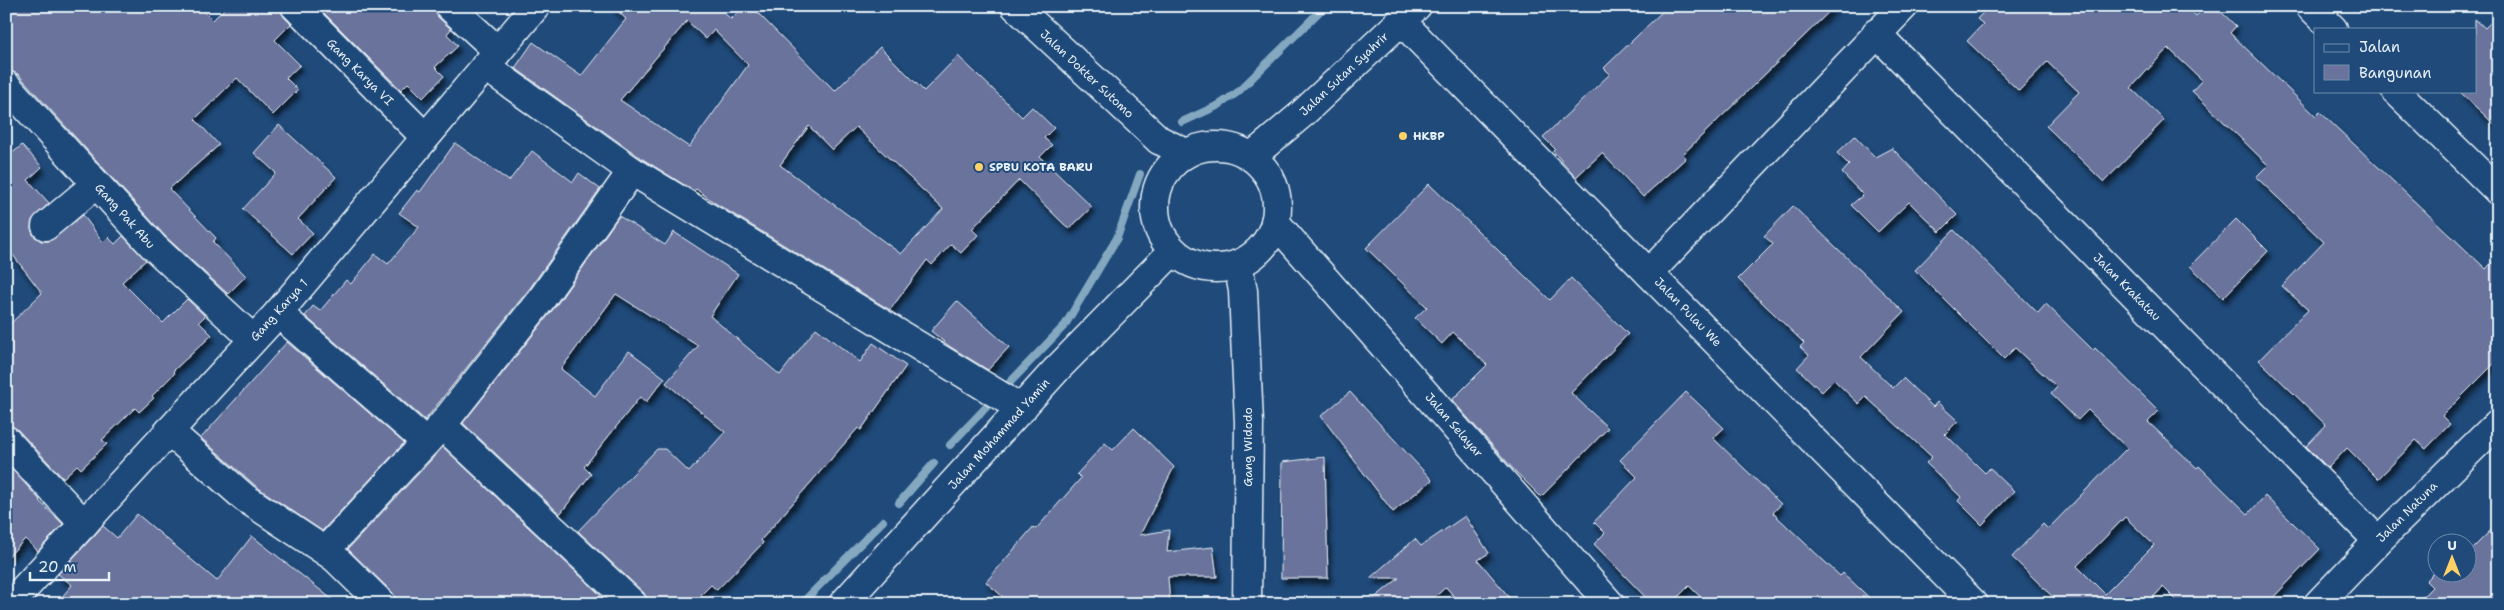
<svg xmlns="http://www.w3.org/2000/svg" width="2504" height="610" viewBox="0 0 2504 610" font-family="'Shantell Sans',sans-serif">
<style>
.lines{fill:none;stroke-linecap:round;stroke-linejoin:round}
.stream{stroke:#83a8c0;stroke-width:8}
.building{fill:#6a739c;stroke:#e8f1f8;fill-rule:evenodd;filter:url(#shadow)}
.minor-casing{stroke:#e8f1f8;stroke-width:31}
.tertiary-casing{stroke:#e8f1f8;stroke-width:31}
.minor{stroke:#1f4a7a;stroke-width:28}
.tertiary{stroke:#1f4a7a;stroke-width:28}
.poi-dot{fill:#ffd166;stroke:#1f4a7a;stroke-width:2}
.labels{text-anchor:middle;stroke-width:4;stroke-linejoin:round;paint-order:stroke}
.street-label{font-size:12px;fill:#e8f1f8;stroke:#1f4a7a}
.poi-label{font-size:12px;font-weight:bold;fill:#e8f1f8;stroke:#1f4a7a;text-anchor:start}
</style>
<defs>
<filter id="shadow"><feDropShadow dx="3" dy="5.5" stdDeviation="2.5" flood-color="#0009"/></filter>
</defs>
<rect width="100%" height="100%" fill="#1f4a7a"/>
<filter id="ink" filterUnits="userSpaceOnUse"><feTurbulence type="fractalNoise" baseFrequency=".02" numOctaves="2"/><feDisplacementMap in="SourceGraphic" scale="10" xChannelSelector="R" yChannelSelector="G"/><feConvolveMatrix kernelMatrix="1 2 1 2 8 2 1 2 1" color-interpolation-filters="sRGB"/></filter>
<g filter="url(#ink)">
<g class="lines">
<g class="stream">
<path d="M1182,122L1219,105L1238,92L1325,6"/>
<path d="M950,445L1065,325L1117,238L1140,174"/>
<path d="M899,503L934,463"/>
<path d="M801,604L883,521"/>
</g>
</g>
<g class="building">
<path d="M6,6H199L213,20L227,6H280L284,17L291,24L275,40L300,65L286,78L298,90L273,115L237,78L195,119L219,145L169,189L216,238L213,242L246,276L228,294L165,236L18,74L6,70Z"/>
<path d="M317,6H434L438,17L451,29L447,34L458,46L435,67L444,76L423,98L408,83L401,90Z"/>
<path d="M612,6H716L731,19L744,6H751L835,91L880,47L924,91L958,56L1022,117L1032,107L1054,128L1044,138L1052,145L1040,157L1092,207L1069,229L1019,180L972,229L978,235L961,253L951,244L932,265L927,260L890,310L715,203L696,189L694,191L641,158L515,68L533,42L581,76L626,19ZM687,21L706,39L714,30L748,65L689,147L620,100ZM809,126L832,150L856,127L943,209L901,254L780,165Z"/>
<path d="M1668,6H1835L1683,154L1686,158L1643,197L1602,153L1576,177L1553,151L1555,149L1543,137L1610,74L1604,68Z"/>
<path d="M1989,6H2187L2196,16L2206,6H2215L2236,26L2230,33L2316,116L2320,112L2486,269L2498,256V360L2442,416L2450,424L2426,449L2416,440L2378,479L2347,448L2328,468L2306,446L2326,425L2259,360L2308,310L2282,286L2324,242L2256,177L2268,165L2192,91L2202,80L2168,48L2131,88L2164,120L2104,182L2046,126L2079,92L2047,62L2019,91L1967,41L1983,24L1977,19Z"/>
<path d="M2498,15V128L2459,91H2475V19L2485,28Z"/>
<path d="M279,125L336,177L298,219L313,233L293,254L243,209L276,173L254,153Z"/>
<path d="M1855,136L1875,157L1892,148L1957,215L1940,232L1909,202L1878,232L1851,205L1863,195L1842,173L1849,165L1837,153Z"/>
<path d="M455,143L509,181L532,151L573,182L579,173L600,189L530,288L425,420L305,316L313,306L320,311L346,280L351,284L375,254L388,264L419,227L399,213L417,190L420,192Z"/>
<path d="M22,145L42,167L28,180L49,203L32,220L31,228L34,236L41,241H49L83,215L103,242L108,237L115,244L123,236L146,260L122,282L163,323L187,299L205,316L199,322L212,335L173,371L175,373L152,396L154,398L139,412L135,408L102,440L107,444L81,469L77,465L63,478L17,429L6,425V328L42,293L6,246V155L8,157Z"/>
<path d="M1429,184L1550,300L1571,278L1628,334L1571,393L1608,428L1541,497L1514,470L1452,400L1487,365L1453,332L1442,344L1415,318L1427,307L1366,248Z"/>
<path d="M1793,206L1904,312L1861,357L1893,388L1903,378L1933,407L1937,402L1958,421L1945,434L1985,473L1990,468L2014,491L1982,525L1958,501L1961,497L1926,463L1932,457L1866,397L1859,404L1834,380L1822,392L1797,368L1809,355L1800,347L1804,343L1738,279L1773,244L1764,236Z"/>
<path d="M619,216L665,245L674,232L738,274L710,316L780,375L816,328L860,362L873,343L906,366L861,430L858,428L761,540L763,543L717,590L711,585L692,604H648L644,593L578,531L657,449H665L689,472L725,432L666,383L698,346L616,294L561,369L595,396L629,351L665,378L646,402L640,397L584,467L591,474L560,514L463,423L555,307Z"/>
<path d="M2236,219L2268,251L2223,298L2190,266Z"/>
<path d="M1954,230L2038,313L2046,304L2093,350L2095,348L2159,411L2148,422L2197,468L2199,466L2248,514L2265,496L2320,549L2267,604H2180L2163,587L2147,604H2060L2012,557L2043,524L2048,529L2127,448L2088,410L2078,420L2051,394L2057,387L2015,348L2004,359L1915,270ZM2125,517L2154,545L2105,594L2077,566Z"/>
<path d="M957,301L1009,347L988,370L949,346L931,331Z"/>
<path d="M287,342L404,443L322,531L257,487L201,438Z"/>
<path d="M1350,392L1432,480L1393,512L1321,416Z"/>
<path d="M1686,392L1724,428L1713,438L1781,504L1773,513L1840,576L1843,573L1876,604H1708L1689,586L1671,604H1652L1594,544L1605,533L1594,522L1637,477L1620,460Z"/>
<path d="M1134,428L1174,467L1140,535L1169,530L1167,552L1213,547L1217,577H1168L1170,604H1011L986,582L1033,527L1036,529L1081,478L1077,474L1105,443L1113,450Z"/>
<path d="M443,447L610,604H397L393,593L348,549Z"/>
<path d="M1325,457L1328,578H1281L1282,462Z"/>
<path d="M6,463L40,500L39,501L63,524L38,551L25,539L6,559Z"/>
<path d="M137,514L217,581L252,536L338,604H56L72,585L58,574L103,526L117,538Z"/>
<path d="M1465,516L1489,553L1478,560L1515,604H1460L1446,587L1427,604H1367L1399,578H1370L1415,539L1421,546Z"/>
<path d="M2498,523V604H2416L2432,587L2426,581L2436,571V572H2466V555Z"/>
</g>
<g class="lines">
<defs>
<g id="minor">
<path d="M295,6L425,137"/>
<path d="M449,6L498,51"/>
<path d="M2310,6L2333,29"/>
<path d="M1401,21L1974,604"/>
<path d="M1876,33L2378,541"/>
<path d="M485,66L632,171L1022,409"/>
<path d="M6,85L154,247L253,339"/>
<path d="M2396,91L2498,191"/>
<path d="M1159,140L1186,153"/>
<path d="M1275,222L1610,604"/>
<path d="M46,226L96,184"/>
<path d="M1238,264L1243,291L1249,423L1247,604"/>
<path d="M1649,273L1904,6"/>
<path d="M278,313L426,442"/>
<path d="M442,425L633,604"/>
<path d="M169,431L245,498L334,557"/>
<path d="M6,440L84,524"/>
<path d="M10,604L278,313L536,6"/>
<path d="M382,604L334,557L331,551L333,542L442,425L543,297L632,171"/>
<path d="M2318,604L2378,541L2498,423"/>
</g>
<g id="tertiary">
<path d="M1015,6L1159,140"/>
<circle cx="1216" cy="207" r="61"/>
<path d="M1251,157L1302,114L1417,6"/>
<path d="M843,604L1057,369L1173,251"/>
</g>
</defs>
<use href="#minor" class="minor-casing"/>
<use href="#tertiary" class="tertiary-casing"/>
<use href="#minor" class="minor"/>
<use href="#tertiary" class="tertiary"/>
</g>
</g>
<g class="poi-dot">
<circle cx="1403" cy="136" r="5"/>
<circle cx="979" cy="167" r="5"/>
</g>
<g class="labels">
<g class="street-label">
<text transform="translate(360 72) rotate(45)" y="4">Gang Karya VI</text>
<text transform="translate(1087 74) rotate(43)" y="4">Jalan Dokter Sutomo</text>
<text transform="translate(1344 74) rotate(-43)" y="4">Jalan Sutan Syahrir</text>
<text transform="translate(125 216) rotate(48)" y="4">Gang Pak Abu</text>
<text transform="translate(2127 287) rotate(45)" y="4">Jalan Krakatau</text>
<text transform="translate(279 310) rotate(-48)" y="4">Gang Karya 1</text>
<text transform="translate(1688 312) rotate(46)" y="4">Jalan Pulau We</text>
<text transform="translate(1454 425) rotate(49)" y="4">Jalan Selayar</text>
<text transform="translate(999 434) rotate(-48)" y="4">Jalan Mohammad Yamin</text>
<text transform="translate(1248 447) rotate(-90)" y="4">Gang Widodo</text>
<text transform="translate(2407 512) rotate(-45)" y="4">Jalan Natuna</text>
</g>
<g class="poi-label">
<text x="1413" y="140">HKBP</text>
<text x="989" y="171">SPBU KOTA BARU</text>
</g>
</g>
<rect width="2504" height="610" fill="none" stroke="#1f4a7a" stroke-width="25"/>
<rect x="12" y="12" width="2479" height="585" fill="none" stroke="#e8f1f8" stroke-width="2" filter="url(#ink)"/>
<rect x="2314" y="28" width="162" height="65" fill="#1f4a7a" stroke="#6f8dac"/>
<rect x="2324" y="44" width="25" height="8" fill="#1f4a7a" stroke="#6f8dac"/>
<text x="2359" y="52" font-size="15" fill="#e8f1f8">Jalan</text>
<rect x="2324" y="65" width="25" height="15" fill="#6a739c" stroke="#6f8dac"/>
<text x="2359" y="78" font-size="15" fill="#e8f1f8">Bangunan</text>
<g transform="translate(2452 558)"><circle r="24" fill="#1f4a7a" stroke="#6f8dac"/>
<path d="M0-4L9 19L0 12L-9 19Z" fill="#ffd166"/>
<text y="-8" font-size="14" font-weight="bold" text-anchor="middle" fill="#e8f1f8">U</text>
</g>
<path d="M30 572v8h79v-8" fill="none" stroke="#e8f1f8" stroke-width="2.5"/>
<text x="38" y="572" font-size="15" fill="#e8f1f8" stroke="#1f4a7a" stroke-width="4" paint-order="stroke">20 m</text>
</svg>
